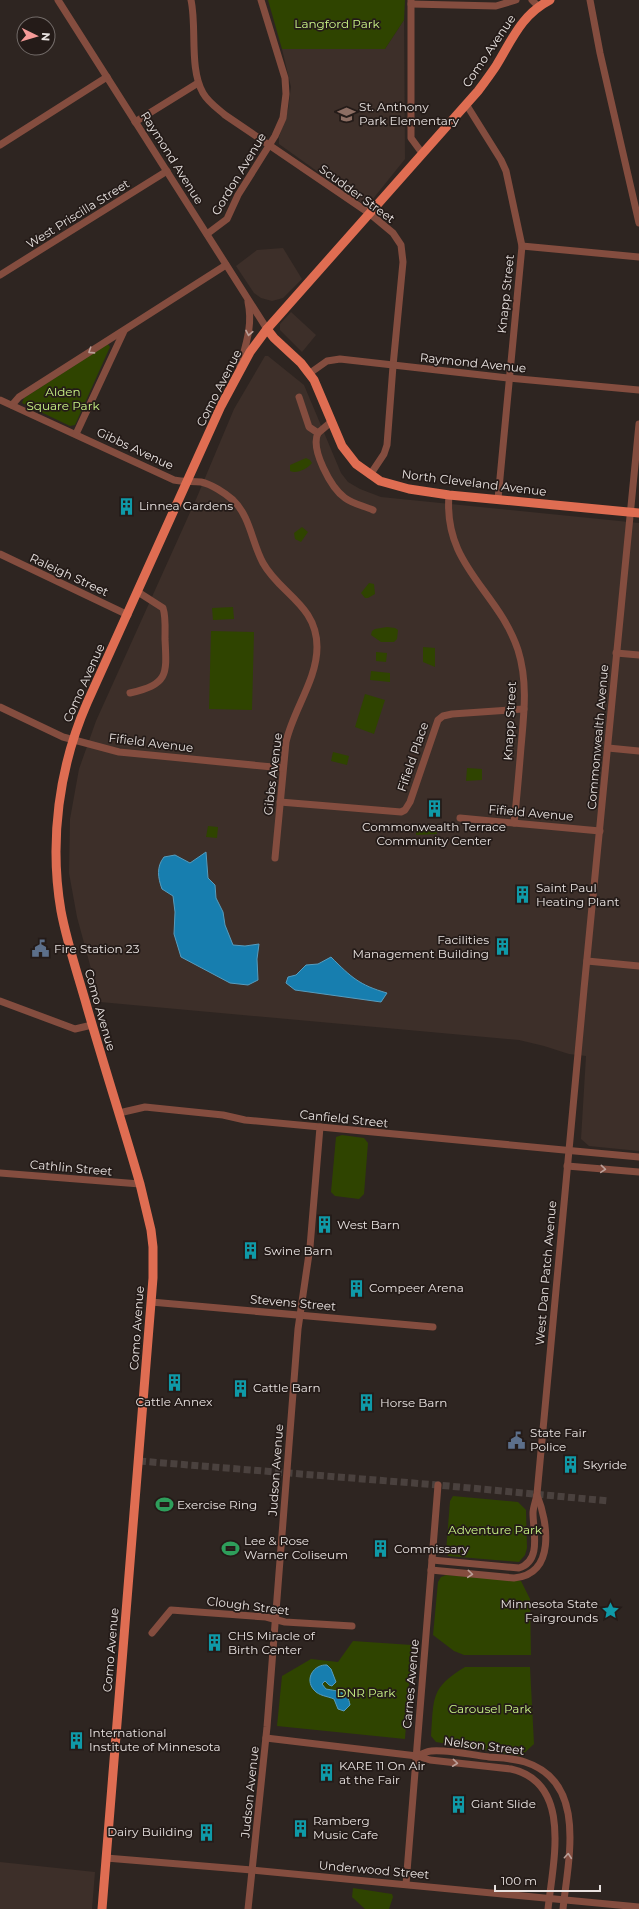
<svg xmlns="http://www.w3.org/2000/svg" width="639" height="1909" viewBox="0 0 639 1909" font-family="Montserrat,sans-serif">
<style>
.built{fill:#3d2f29}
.green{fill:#2f4400}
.water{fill:#177eaf;stroke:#569cbe}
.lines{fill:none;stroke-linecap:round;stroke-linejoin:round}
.minor-tunnel{stroke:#4a413e;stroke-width:7;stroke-dasharray:7 3.5;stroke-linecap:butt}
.minor{stroke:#844d3f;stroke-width:7}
.major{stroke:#df6d52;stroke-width:9}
.oneway{stroke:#bb9f98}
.labels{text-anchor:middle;stroke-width:3.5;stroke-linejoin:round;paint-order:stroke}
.park-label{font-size:12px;fill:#caf587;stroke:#241b18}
.street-label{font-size:12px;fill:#e8e2e0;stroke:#241b18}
.poi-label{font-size:12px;fill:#e8e2e0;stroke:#241b18;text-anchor:start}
</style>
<rect width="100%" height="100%" fill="#2e2521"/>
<g class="built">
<path d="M404,20L405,159L372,200L367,204H363L279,144V137L288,110L291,87L282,49H385Z"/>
<path d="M283,248L302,279L283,298L272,301L261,298L254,293L236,266L257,250Z"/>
<path d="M291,312L316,335L302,352L280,330V324Z"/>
<path d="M265,356H268L304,385L341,473L348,482L360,489L381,497L639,523V1151L589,1146L581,1139L586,1056L569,1054L544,1046L519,1040L100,1002L77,917L69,873L70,819L79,769L96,721L197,497L234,409Z"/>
<path d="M0,1862L95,1872L92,1909H0Z"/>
</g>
<g class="green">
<path d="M268,0H405L404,20L385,49H282Z"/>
<path d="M108,344L110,347L75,425L70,426L22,403L24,398Z"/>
<path d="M306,458L310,460L312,463C307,469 297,474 290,471V465Z"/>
<path d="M302,527L308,532L301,542L295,539L294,533Z"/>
<path d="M369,583L374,584L375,594L368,598H365L361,593Z"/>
<path d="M233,607L234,619L213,620L212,608Z"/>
<path d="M387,627L395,628L398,630L397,639L394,642H381L371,635L372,631L375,629Z"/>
<path d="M211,631L254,632L252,710L209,709Z"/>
<path d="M423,647L435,648V667L423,662Z"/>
<path d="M376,652L387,653L386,662L376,661Z"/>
<path d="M371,671L390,673V682L370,680Z"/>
<path d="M365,694L385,700L374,734L355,727Z"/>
<path d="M333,752L349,756L347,765L331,761Z"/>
<path d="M467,768L482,769V780L466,781Z"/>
<path d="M423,825L426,829L435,827L437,834L416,835V831L420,826Z"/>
<path d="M208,826L218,827L217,838L206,837Z"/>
<path d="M342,1135L364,1138L368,1143L364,1194L359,1199L335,1196L331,1192L336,1137Z"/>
<path d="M453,1496L518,1502L526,1510L527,1548L525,1555L519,1562L448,1556L446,1552L450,1501Z"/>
<path d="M446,1575L521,1581L530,1599L531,1655H464L454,1651L433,1635L438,1582L441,1577Z"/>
<path d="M353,1641L412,1645L405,1739L277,1726L282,1676L311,1659L338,1662Z"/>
<path d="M465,1667H530L534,1744L521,1756L436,1742L431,1736C434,1698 430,1688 465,1667Z"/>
<path d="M353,1888L392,1894L393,1897L389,1909H365L352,1897Z"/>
</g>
<g class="water">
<path d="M206,852L208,878L215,885L216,898L223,912L225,925L233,945L245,946L259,944L257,959L258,980L248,985L230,983L181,957L174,934L175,912L173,896L162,889C158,878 156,867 164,857L175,855L190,863Z"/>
<path d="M331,957C351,977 359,985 387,993L381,1002L295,990L286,983L288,977L296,975L306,965L318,964Z"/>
<path d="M327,1665L331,1669L336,1682L332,1686L329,1685L325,1681L322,1684L326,1689C337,1691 348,1691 350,1705L344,1711L338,1709L334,1699C327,1696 319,1696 314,1690C304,1679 314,1664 327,1665Z"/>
</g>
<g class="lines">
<path class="minor-tunnel" d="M139,1461L438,1485L609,1501"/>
<g class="minor">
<path d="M58,0L267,329"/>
<path d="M191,0C197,27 189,69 203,93C208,102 217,108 225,115L369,213L393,233L401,245L403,262L393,366L387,445L384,454L370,475"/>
<path d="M411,0V138L422,153"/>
<path d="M532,0L538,6"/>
<path d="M590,0L600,53L639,223"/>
<path d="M411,4L496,6L516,0"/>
<path d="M466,104L501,160L506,171L522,246L498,499"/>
<path d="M135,122L198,83"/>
<path d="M0,145L107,77"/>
<path d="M207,234L227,219L238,195L275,136L283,118L286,94L285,78L261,0"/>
<path d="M522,246L639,257"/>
<path d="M0,275L167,171"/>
<path d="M240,366C246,344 253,325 248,302"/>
<path d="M310,373L327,361L340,359L508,378L639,390"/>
<path d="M299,397L309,427L318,433C310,449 331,488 345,498C353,504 364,506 373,510"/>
<path d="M0,400L174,480C183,482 192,481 201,482C211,484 225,493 233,500C250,516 252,543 263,563C280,594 317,605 317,647C317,680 293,710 286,742L275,858"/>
<path d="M12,405L19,397L226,265"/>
<path d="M318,433L331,422"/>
<path d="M76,434L124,331"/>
<path d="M449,495C443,566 498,590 518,650C528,682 524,714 521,747C519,772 517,797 514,823"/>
<path d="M0,554L128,615"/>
<path d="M616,653L639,655"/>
<path d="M130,693C168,684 167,676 165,639C165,629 166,617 163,608L138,592"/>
<path d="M0,707L63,737L119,752L283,768"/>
<path d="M608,748L639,751"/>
<path d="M280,802L401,812L405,810L410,802L438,720L443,716L452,714L524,709"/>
<path d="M460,818L600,831"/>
<path d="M587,961L639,966"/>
<path d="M0,1001L75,1029L92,1025"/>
<path d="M119,1113L145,1107L223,1115L245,1120L639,1157"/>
<path d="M567,1166L639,1172"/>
<path d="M0,1173L140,1184"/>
<path d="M151,1302L433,1327"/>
<path d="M432,1560L519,1568C542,1561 533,1531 533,1513C533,1507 536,1501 537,1494L584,989L639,424"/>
<path d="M431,1570L514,1578C556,1575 548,1522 537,1495"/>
<path d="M152,1633L171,1610L266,1617L285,1622L352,1626"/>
<path d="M266,1738L417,1756L430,1760L511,1769C573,1783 553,1862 548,1909"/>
<path d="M417,1756C421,1755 427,1751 431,1751C444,1749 474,1755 489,1757C500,1758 513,1758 525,1762C588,1782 568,1860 563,1909"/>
<path d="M106,1858L252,1870L639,1907"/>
<path d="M406,1884L438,1485"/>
<path d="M248,1909L267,1727L298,1329L310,1247L320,1127"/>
</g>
<g class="major">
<path d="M267,329L274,338L301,363L314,380L342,446L356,464L380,481L409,489L449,495L639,513"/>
<path d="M102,1909L153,1278V1247L151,1230L140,1184C123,1125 104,1066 87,1007C78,975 67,943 61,911C49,841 59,767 87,703L221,406L250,352L267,329L478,91C484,83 490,75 496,66C512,40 521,15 550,0"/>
</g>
</g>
<defs><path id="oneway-chevron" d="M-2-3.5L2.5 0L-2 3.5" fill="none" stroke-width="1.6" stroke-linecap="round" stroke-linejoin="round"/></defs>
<g class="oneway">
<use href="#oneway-chevron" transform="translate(249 333) rotate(101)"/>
<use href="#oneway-chevron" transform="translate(91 351) rotate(147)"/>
<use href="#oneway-chevron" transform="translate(603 1169) rotate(5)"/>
<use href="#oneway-chevron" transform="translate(470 1574) rotate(5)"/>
<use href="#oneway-chevron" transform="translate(455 1763) rotate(6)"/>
<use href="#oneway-chevron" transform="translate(568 1856) rotate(-85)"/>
</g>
<defs>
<symbol id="school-bare" viewBox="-9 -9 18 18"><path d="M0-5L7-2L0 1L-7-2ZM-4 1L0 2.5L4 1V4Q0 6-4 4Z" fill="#8d6e63" stroke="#241b18" stroke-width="2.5" paint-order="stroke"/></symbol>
<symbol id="building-bare" viewBox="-9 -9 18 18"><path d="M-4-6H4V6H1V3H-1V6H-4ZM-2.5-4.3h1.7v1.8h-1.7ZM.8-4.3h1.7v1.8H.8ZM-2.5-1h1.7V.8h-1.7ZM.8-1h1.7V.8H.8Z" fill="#0f9aa8" stroke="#241b18" stroke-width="2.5" paint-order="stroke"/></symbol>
<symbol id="civic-bare" viewBox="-9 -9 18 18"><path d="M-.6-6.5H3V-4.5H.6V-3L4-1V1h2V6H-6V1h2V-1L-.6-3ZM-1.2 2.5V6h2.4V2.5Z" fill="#5c6f8a" stroke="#241b18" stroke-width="2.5" paint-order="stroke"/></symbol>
<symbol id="stadium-bare" viewBox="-9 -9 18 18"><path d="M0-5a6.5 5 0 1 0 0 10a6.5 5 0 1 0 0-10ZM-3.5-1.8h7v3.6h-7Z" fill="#2e9e5b" stroke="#241b18" stroke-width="2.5" paint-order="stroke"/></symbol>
<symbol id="sight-bare" viewBox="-9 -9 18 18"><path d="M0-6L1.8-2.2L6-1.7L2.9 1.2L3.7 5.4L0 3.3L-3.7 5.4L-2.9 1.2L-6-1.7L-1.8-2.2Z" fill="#0f9aa8" stroke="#241b18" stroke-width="2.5" paint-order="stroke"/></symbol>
</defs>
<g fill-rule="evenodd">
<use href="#school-bare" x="334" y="102" width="25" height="25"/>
<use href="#building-bare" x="114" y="494" width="25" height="25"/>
<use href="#building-bare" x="422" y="796" width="25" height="25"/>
<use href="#building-bare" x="510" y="882" width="25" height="25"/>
<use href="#building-bare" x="490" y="934" width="25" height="25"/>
<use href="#civic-bare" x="28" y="936" width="25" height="25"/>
<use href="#building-bare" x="312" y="1212" width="25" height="25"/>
<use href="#building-bare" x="238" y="1238" width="25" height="25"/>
<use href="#building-bare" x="344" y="1276" width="25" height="25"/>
<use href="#building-bare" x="162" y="1370" width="25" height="25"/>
<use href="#building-bare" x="228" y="1376" width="25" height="25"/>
<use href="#building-bare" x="354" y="1390" width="25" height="25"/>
<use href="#civic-bare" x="504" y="1428" width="25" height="25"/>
<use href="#building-bare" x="558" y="1452" width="25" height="25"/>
<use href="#stadium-bare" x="152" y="1492" width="25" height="25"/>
<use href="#stadium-bare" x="218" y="1536" width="25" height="25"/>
<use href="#building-bare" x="368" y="1536" width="25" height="25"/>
<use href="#sight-bare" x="598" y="1598" width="25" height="25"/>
<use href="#building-bare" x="202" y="1630" width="25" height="25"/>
<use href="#building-bare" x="64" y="1728" width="25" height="25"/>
<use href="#building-bare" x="314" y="1760" width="25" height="25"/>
<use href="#building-bare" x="446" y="1792" width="25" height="25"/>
<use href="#building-bare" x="288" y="1816" width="25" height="25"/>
<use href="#building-bare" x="194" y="1820" width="25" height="25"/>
</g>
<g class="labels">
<g class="park-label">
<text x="337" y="28">Langford Park</text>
<text x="63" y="396">Alden<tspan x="63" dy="14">Square Park</tspan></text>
<text x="495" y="1534">Adventure Park</text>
<text x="366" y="1697">DNR Park</text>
<text x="490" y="1713">Carousel Park</text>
</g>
<g class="street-label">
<text transform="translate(489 51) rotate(-56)" y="4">Como Avenue</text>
<text transform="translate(172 158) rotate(58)" y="4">Raymond Avenue</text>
<text transform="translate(239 174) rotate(-59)" y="4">Gordon Avenue</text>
<text transform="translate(357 194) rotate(36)" y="4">Scudder Street</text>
<text transform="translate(78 214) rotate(-32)" y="4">West Priscilla Street</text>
<text transform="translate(506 294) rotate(-84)" y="4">Knapp Street</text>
<text transform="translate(473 363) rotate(6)" y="4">Raymond Avenue</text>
<text transform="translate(219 388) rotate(-63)" y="4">Como Avenue</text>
<text transform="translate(135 449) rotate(25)" y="4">Gibbs Avenue</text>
<text transform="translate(474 483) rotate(7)" y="4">North Cleveland Avenue</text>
<text transform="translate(69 575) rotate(25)" y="4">Raleigh Street</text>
<text transform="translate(84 683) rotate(-66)" y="4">Como Avenue</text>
<text transform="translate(510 721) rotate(-87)" y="4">Knapp Street</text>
<text transform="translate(598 737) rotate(-85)" y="4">Commonwealth Avenue</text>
<text transform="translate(151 743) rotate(7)" y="4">Fifield Avenue</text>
<text transform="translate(413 757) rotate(-71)" y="4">Fifield Place</text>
<text transform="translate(273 774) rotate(-83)" y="4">Gibbs Avenue</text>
<text transform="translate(531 813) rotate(5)" y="4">Fifield Avenue</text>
<text transform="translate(100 1010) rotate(74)" y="4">Como Avenue</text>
<text transform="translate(344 1119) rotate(6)" y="4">Canfield Street</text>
<text transform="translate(71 1168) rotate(5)" y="4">Cathlin Street</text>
<text transform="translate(546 1273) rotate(-85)" y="4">West Dan Patch Avenue</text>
<text transform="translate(293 1303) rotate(5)" y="4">Stevens Street</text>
<text transform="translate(137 1328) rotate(-86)" y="4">Como Avenue</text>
<text transform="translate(276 1470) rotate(-86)" y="4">Judson Avenue</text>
<text transform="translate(248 1606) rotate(7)" y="4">Clough Street</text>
<text transform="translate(111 1650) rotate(-85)" y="4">Como Avenue</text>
<text transform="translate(411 1684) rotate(-85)" y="4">Carnes Avenue</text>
<text transform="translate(484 1746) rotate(7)" y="4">Nelson Street</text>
<text transform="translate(250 1792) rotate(-84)" y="4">Judson Avenue</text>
<text transform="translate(374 1870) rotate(5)" y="4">Underwood Street</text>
</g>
<g class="poi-label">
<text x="359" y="111">St. Anthony<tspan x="359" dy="14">Park Elementary</tspan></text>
<text x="139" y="510">Linnea Gardens</text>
<text x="434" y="831" text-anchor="middle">Commonwealth Terrace<tspan x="434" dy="14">Community Center</tspan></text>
<text x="536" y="892">Saint Paul<tspan x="536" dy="14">Heating Plant</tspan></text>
<text x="489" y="944" text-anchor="end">Facilities<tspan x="489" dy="14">Management Building</tspan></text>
<text x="54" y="953">Fire Station 23</text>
<text x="337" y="1229">West Barn</text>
<text x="264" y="1255">Swine Barn</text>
<text x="369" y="1292">Compeer Arena</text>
<text x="253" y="1392">Cattle Barn</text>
<text x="174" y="1406" text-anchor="middle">Cattle Annex</text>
<text x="380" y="1407">Horse Barn</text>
<text x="530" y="1437">State Fair<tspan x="530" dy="14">Police</tspan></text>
<text x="583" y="1469">Skyride</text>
<text x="177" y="1509">Exercise Ring</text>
<text x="244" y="1545">Lee &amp; Rose<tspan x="244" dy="14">Warner Coliseum</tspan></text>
<text x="394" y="1553">Commissary</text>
<text x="598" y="1608" text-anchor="end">Minnesota State<tspan x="598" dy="14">Fairgrounds</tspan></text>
<text x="228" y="1640">CHS Miracle of<tspan x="228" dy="14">Birth Center</tspan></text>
<text x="89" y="1737">International<tspan x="89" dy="14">Institute of Minnesota</tspan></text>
<text x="339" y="1770">KARE 11 On Air<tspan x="339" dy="14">at the Fair</tspan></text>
<text x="471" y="1808">Giant Slide</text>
<text x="313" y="1825">Ramberg<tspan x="313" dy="14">Music Cafe</tspan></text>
<text x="193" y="1836" text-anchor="end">Dairy Building</text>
</g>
</g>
<g transform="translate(36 36) rotate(95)"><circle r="19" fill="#241b18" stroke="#726b68"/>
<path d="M0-3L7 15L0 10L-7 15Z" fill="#f59b98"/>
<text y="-6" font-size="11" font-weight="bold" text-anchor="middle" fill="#e8e2e0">N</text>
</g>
<path d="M495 1885v6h105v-6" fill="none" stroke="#e8e2e0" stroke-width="2"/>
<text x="501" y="1885" font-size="12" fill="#e8e2e0" stroke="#241b18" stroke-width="3" paint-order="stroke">100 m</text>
</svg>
